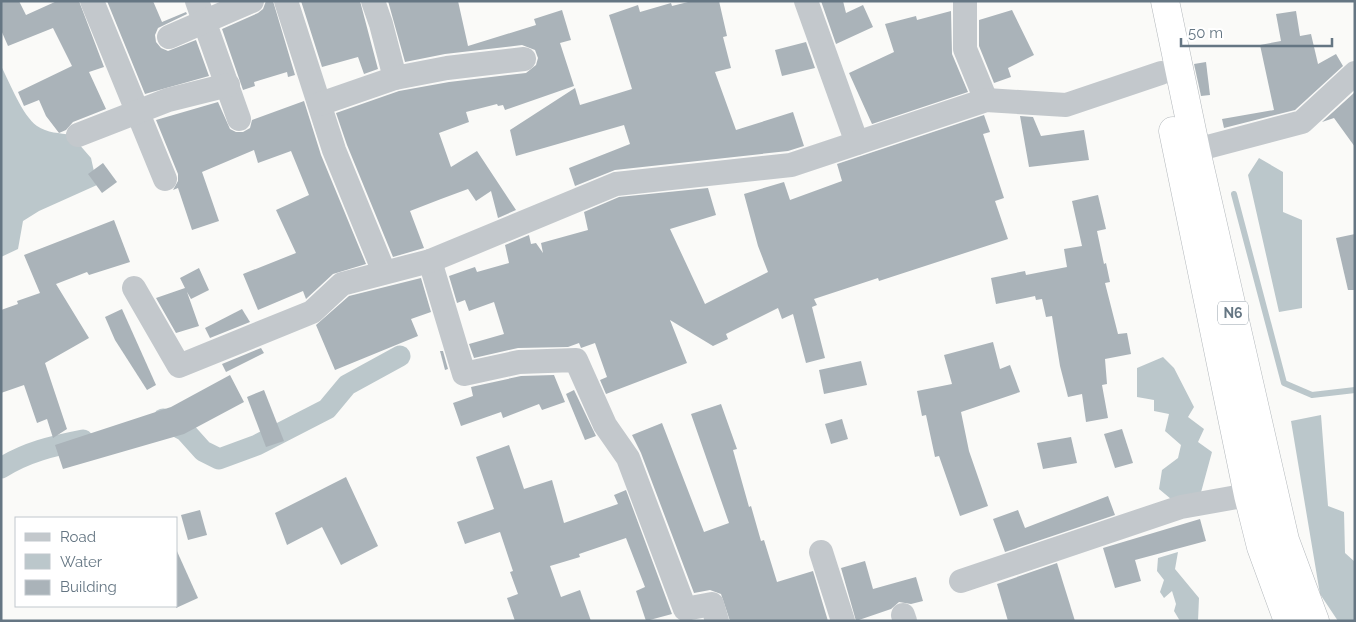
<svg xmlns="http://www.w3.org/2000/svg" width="1356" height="622" viewBox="0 0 1356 622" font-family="Raleway,sans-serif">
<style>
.water{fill:#bbc7cb}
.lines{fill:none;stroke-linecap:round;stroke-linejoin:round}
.stream{stroke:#bbc7cb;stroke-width:6}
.canal{stroke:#bbc7cb;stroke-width:21}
.building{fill:#aab3b9}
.highway-casing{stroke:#b4b9bd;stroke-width:29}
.minor{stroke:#c3c8cc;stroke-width:24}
.highway{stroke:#fff;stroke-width:28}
.labels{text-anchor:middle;stroke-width:5;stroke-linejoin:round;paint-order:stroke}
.shield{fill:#fff;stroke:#939fa8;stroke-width:1}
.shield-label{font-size:14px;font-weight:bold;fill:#657683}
</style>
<rect width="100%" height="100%" fill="#fafaf8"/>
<g class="water">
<path d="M1,66C10,83 22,115 37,126C47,133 60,133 71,135L91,158L97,185L39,211L23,221L18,249L1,257Z"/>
<path d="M1259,158L1283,172V212L1302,220V308L1279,312L1248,175Z"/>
<path d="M1163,357L1174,368L1194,407L1188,417L1204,429L1198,442L1212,452L1200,496L1177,504L1159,489L1162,470L1178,458L1181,445L1165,431L1169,414L1154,411V400L1137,397V368Z"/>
<path d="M1321,415L1328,506L1344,512L1345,553L1355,562V621H1338L1320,594L1291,421Z"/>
<path d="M1178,552L1175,569L1199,598L1198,621H1180L1174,611L1176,604L1172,591L1164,598L1160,592L1164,580L1157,571L1158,558Z"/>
</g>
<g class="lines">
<path class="stream" d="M1234,194L1284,383L1312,395L1355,390"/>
<g class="canal">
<path d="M163,419L185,431L203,451L219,459L257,445L327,409L347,385L400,356"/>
<path d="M1,468C27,452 52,446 83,440"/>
</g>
</g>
<g class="building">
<path d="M1,1H19L26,15L57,1H79L104,67L89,72L106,109L73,122L66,130L59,133L46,116L39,100L24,106L18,92L72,66L53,28L8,46L1,30Z"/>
<path d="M107,1H153L162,22L186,12L187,14L158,28L155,35L156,42L161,48L168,51L196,40L209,76L145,94Z"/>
<path d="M266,1H273L295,75L288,77L287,72L254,82L255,86L243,90L222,29L258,13L263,9Z"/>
<path d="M301,1H360L378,69L364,74L358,57L322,67Z"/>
<path d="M388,1H458L468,46L536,25L534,19L562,10L571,40L560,43L574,86L505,110L503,105L498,106L497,104L466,112L469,122L439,133L451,167L477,151L516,210L498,218L491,191L476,201L468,189L441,199L410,211L424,248L393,257L347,145L336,113L399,91L449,82L526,73L536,65L538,58L535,50L522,45L445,54L405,62Z"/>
<path d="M692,1H719L727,36L723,37L731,68L715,72L736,130L793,112L804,146L788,151L615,170L575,186L569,168L630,144L624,125L516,156L510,130L575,88L580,105L632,89L609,15L638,5L640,12L671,3L672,6Z"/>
<path d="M821,1H843L846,13L863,5L873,27L836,44Z"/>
<path d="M1012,10L1034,55L1008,68L1011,77L994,83L979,46V20Z"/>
<path d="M951,11L952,54L968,92L872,124L849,73L894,52L885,24L916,16L917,20Z"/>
<path d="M1296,11L1300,36L1311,34L1318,64L1336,54L1343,66L1295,110L1224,128L1222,119L1274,110L1260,45L1281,41L1276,14Z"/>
<path d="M806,42L815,68L782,76L775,50Z"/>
<path d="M1206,62L1210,95L1201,96L1194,64Z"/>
<path d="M1355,92V147L1334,118L1322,122Z"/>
<path d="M304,101L321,155L366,264L333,274L306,299L303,291L258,310L243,274L296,253L276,210L309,195L291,151L258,163L254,150L202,172L219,221L192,230L178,188L173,190L178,181V174L156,120L218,102L230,129L236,132H243L250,128L252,120Z"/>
<path d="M984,115L990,132L983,134L1004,198L995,201L1008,239L879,281L878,278L814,299L817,305L812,307L825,358L806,363L793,314L782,319L778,308L726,334L728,339L713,346L670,320L687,363L606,394L600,380L607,377L595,343L581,348L579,343L568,347L518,348L474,358L469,344L504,334L494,302L469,311L465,300L457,303L449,276L475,267L477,272L509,263L505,245L529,235L531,244L536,243L543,253L541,243L588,230L584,212L619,197L708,188L716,215L670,229L705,304L768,272L758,246L744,194L784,182L790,200L842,181L837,164Z"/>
<path d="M1020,116L1033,117L1041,136L1084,130L1089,160L1029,167Z"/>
<path d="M103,163L117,182L102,193L88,174Z"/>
<path d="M1098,195L1106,229L1097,231L1104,264L1106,263L1110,282L1105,283L1118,334L1127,333L1131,354L1105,359L1107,384L1102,385L1108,418L1086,422L1082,394L1068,397L1060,366L1052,316L1046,317L1042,299L1036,300L1035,296L996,304L991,278L1025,271L1026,275L1067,267L1064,249L1082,246L1072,201Z"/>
<path d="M114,220L130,262L89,275L87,272L56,284L89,338L45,363L67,429L53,438L47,419L37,423L24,385L1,393V310L18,304L17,301L40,293L24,255Z"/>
<path d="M1355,234V290H1348L1336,238Z"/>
<path d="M199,268L209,290L191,299L187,292L199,326L176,333L156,298L185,288L180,278Z"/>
<path d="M421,278L431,312L411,319L418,336L335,370L316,325L349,296Z"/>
<path d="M122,309L156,385L147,390L115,340L105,317Z"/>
<path d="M242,309L250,322L210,338L205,328Z"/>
<path d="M993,342L1000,369L1010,365L1020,392L961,412L969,451L988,506L960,516L939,456L935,457L926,415L922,416L917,391L952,384L944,355Z"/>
<path d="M261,348L264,353L226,372L222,364Z"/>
<path d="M440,351H443L448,369L445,370Z"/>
<path d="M861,361L867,385L824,394L819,370Z"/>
<path d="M230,375L244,402L184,434L63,469L55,445L171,407Z"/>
<path d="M554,375L565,402L542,410L539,404L503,418L501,412L461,426L453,403L473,396L471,387L521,376Z"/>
<path d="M264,390L284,441L266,447L247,397Z"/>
<path d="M574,390L596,436L585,440L566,394Z"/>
<path d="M721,404L737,449L733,450L749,507L751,506L761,541L764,540L777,582L813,571L828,621H730L721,594L710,590L694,593L641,453L632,435L662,423L704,532L729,523L691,414Z"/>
<path d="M842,419L848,439L831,444L825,424Z"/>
<path d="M1122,429L1133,463L1115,468L1104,434Z"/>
<path d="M1071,437L1077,463L1043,469L1037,443Z"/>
<path d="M509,445L524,489L552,480L564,523L618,504L614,495L626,490L672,614L646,621L636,591L645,587L626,538L579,554L580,557L550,566L561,597L580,590L591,621H515L507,598L518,594L510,572L513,571L500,532L465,544L457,522L494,509L476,457Z"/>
<path d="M346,477L378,546L341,565L322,527L287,545L275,513Z"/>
<path d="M1108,496L1115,515L1005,552L993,519L1018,510L1025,528Z"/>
<path d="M200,510L207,535L188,540L181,515Z"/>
<path d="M1200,519L1206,541L1135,560L1141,581L1115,588L1103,548Z"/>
<path d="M176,549L198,598L176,608Z"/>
<path d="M865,561L873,589L916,577L923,601L911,604L899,602L891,609L856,621L841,568Z"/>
<path d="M1057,563L1075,621H1008L997,584Z"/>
</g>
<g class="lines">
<defs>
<g id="highway">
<path d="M1165,1L1196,150L1285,540L1315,621"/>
<path d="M1173,131L1248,495L1261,547L1288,621"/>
</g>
</defs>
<use href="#highway" class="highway-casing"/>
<g class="minor">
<path d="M92,1L165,179"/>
<path d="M197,1L239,119"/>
<path d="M286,1L334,150L384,272"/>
<path d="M373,1L381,24L395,78"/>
<path d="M806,1L857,143"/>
<path d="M965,1V49L986,100"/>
<path d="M169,37L252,1"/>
<path d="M320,104L395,78L447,68L524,59"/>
<path d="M78,135L168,100L228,85"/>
<path d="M1196,150L1302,122L1355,73"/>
<path d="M430,261L464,374L519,362L576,360L605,425L628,458L685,609L712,604L717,621"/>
<path d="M134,288L179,366L312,312L342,284L430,261L616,184L791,165L986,100L1066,105L1161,73"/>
<path d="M821,552L843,621"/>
<path d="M961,581L1181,507L1248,495"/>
<path d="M903,615L905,621"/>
</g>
<use href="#highway" class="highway"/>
</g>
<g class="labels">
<rect class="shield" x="1218" y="301.5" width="30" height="23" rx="4"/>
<g class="shield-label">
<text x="1233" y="318">N6</text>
</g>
</g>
<rect width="1356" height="622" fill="none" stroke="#657683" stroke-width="5"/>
<rect x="15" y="517" width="162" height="90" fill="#ffffff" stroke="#c1c8cd"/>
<rect x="25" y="533" width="25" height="8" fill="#c3c8cc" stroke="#c1c8cd"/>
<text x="60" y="542" font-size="15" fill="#657683">Road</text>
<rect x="25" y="554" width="25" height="15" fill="#bbc7cb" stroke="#c1c8cd"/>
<text x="60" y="567" font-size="15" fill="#657683">Water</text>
<rect x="25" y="580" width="25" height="15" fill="#aab3b9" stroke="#c1c8cd"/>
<text x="60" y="592" font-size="15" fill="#657683">Building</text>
<path d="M1181 38v8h151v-8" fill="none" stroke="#657683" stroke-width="2.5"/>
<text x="1188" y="38" font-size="15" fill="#657683" stroke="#ffffff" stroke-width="4" paint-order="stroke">50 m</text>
</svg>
